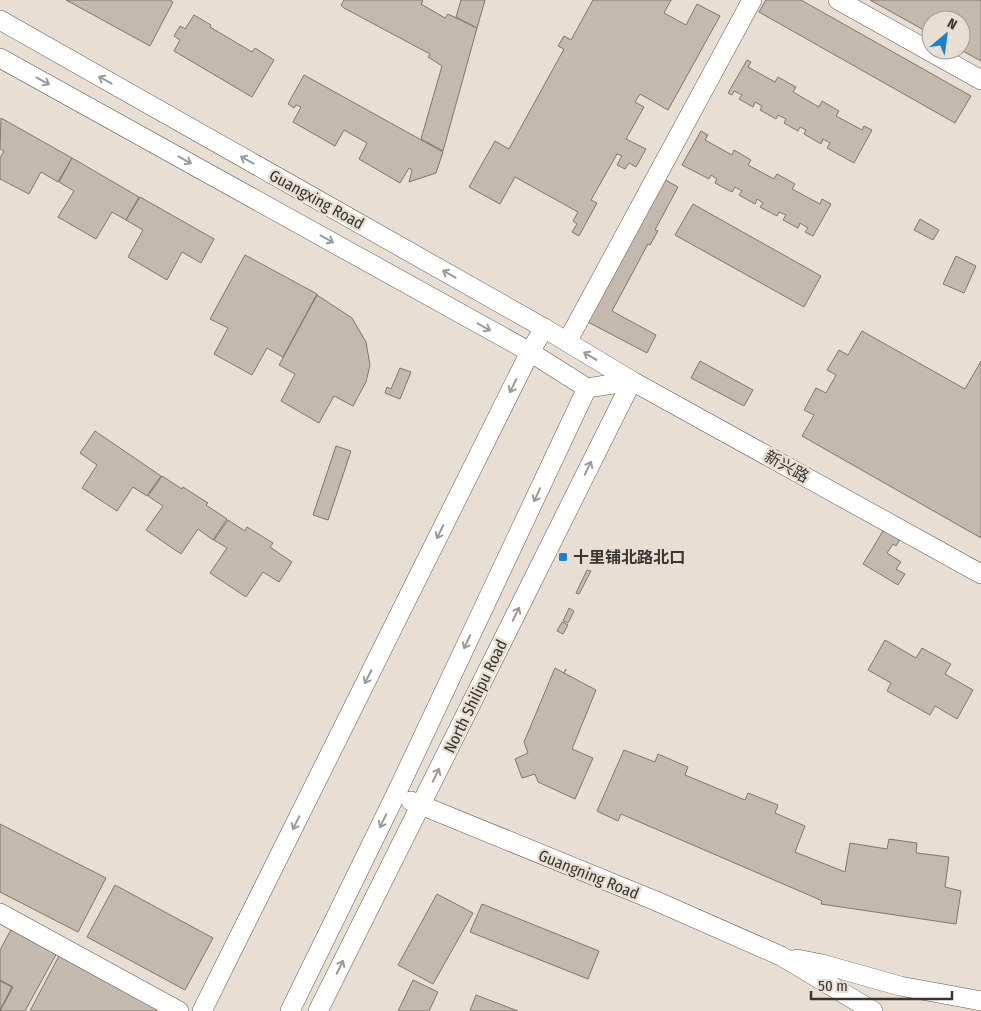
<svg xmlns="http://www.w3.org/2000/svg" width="981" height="1011" viewBox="0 0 981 1011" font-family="'Fira Sans Condensed','Noto Sans SC',sans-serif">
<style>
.building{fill:#c3b9af;stroke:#80766d}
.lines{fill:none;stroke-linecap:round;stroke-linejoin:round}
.minor-casing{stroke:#625950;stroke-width:20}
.minor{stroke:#fff;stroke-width:19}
.oneway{stroke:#9c9a98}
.poi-dot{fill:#1c81cc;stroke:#e8ded3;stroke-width:2}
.labels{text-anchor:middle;stroke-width:5;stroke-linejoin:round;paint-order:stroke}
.street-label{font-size:16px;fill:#393531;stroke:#e8ded3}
.poi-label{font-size:16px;font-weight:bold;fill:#393531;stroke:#e8ded3;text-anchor:start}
</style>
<rect width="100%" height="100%" fill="#e8ded3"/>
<g class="building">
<path d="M66,0H170L173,2L150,46Z"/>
<path d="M344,0H422L423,1L421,4L445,18L448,14L477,28L443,151L421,139L442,66L428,57L430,54L344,8L341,5Z"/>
<path d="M461,0H485L477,28L456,17Z"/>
<path d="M593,0H671L664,13L686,25L697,4L720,16L668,110L640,94L635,102L644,107L626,139L646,149L636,167L629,163L625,169L617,165L622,156L617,154L591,200L597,203L579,236L572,232L577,224L573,221L578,212L515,177L500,204L469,187L495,141L509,149L564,49L558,46L564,36L571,40Z"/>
<path d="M766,0H801L971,96L955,123L759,12Z"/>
<path d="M870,0H981V61L961,50V20H931V34Z"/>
<path d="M194,15L211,25L210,27L252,52L255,48L274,60L252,97L174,51L180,40L174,36L180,26L185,29Z"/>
<path d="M747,60L751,62L748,67L775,82L778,77L796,87L793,92L819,107L822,101L839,111L836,116L862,130L864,126L872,130L854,163L827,148L830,143L823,139L821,144L804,134L806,130L800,127L798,131L784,123L786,119L778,115L776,119L760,110L762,106L755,102L753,107L739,99L742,95L734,91L732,95L728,93Z"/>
<path d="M304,75L443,152L436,173L409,182L412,170L409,168L400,183L359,159L367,143L344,130L335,146L293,122L301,107L296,105L294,108L288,104Z"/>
<path d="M1,118L72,158L58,182L41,172L29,194L0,179V158L4,151L0,149Z"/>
<path d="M701,131L708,135L705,140L732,155L734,150L751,160L748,165L774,179L777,174L795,184L792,189L820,204L822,199L831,204L813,236L805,232L808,228L800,223L798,228L783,220L786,215L779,212L777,216L760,207L763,203L757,199L755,204L739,195L742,191L735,187L732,192L715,183L717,179L711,175L709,179L682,165Z"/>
<path d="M72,158L139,197L126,220L112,212L96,239L58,217L74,191L59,182Z"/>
<path d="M662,178L678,187L655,230L658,231L650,245L648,244L612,311L656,335L647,353L588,322Z"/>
<path d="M140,197L214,239L201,263L182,252L167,280L128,257L143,230L126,220Z"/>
<path d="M693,204L821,276L804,307L675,235Z"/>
<path d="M920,219L939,230L933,240L914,230Z"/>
<path d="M245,255L317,294L283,357L267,348L252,375L214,354L228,328L210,319Z"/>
<path d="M956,256L976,266L964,293L943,284Z"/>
<path d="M317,295L352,318L366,342L370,365L366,382L353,406L334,396L319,423L281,401L295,374L279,365Z"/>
<path d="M862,331L965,389L981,361V538L802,436L814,415L804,410L816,388L826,393L836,375L827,370L839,350L848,355Z"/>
<path d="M700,361L753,390L744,406L691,378Z"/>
<path d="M400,368L411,372L400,399L385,393L387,387L391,389Z"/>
<path d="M95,431L161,476L147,496L133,487L117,511L82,488L97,465L80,453Z"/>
<path d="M336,446L351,451L328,520L313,515Z"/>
<path d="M162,476L182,489L183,487L208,503L206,505L227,519L213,540L198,529L181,554L146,530L163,506L148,496Z"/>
<path d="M228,520L245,531L247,527L273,543L270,547L292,562L279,582L263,572L246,597L210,573L227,548L214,540Z"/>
<path d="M886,526L902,536L896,546L893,544L887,553L901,562L896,569L905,574L898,585L863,564Z"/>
<path d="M587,570L591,571L579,594L576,593Z"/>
<path d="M569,608L574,611L568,623L563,621Z"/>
<path d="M562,622L568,625L563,634L557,631Z"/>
<path d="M885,640L916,658L922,648L951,664L945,674L973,690L957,719L935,706L930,715L887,691L891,683L868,670Z"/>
<path d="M555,668L564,673L566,669L564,673L596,690L572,749L593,758L575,799L538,782L535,774L522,778L515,759L528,753L524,742Z"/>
<path d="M624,750L655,762L658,754L688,767L685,775L745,800L748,793L778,805L775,813L805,826L795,852L845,872L850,843L887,849L889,839L917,843L916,852L917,853L949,857L945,887L961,891L956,924L821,904L822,901L818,899L621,814L618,821L601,813L597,811Z"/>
<path d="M0,824L106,878L78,932L0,892Z"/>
<path d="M115,885L213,938L185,990L87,937Z"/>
<path d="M437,894L473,913L433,984L398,965Z"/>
<path d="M482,904L599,951L588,979L470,932Z"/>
<path d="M14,924L59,949L25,1011H0L13,987L0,980V950Z"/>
<path d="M62,950L176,1011H30Z"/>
<path d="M413,980L438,992L429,1011H398Z"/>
<path d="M0,981L12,987L0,1010Z"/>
<path d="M476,995L518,1011H470Z"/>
</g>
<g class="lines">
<defs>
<g id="minor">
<path d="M838,0L981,80"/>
<path d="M0,20L544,328L632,381L318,1011"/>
<path d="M0,58L530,352L587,388"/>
<path d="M567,342L752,0"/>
<path d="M587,388L632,381L981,574"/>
<path d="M411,801L656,901L781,956L873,1011"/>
<path d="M0,913L179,1011"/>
<path d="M797,959L822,964L900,986L981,1001"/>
<path d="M202,1011L530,352L544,328"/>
<path d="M290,1011L396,794L587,388"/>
</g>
</defs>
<use href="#minor" class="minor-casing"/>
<use href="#minor" class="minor"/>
</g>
<defs><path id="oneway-shaft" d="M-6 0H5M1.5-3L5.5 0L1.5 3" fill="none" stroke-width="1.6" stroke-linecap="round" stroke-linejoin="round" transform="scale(1.25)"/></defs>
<g class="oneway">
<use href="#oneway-shaft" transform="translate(105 80) rotate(-151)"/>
<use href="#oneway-shaft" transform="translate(43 81) rotate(29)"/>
<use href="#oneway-shaft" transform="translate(185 160) rotate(29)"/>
<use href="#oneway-shaft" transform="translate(247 160) rotate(-151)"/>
<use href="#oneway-shaft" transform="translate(327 239) rotate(29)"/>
<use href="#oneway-shaft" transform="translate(449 274) rotate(-151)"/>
<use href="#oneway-shaft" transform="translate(484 327) rotate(29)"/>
<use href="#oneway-shaft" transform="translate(590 356) rotate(-149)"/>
<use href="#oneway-shaft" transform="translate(513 386) rotate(116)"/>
<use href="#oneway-shaft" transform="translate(588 468) rotate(-64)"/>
<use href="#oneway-shaft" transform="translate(537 495) rotate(115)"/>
<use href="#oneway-shaft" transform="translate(440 532) rotate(116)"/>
<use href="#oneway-shaft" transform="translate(516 614) rotate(-64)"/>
<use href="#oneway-shaft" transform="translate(467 642) rotate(115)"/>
<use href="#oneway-shaft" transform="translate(368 677) rotate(116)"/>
<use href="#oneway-shaft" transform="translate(436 775) rotate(-64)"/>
<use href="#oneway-shaft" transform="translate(383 821) rotate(116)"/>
<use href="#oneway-shaft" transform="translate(296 823) rotate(116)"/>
<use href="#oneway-shaft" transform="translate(340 967) rotate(-64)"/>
</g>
<rect class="poi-dot" x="558" y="552" width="10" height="10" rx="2.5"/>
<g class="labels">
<g class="street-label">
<text transform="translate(317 199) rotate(29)" y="6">Guangxing Road</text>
<text transform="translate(787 466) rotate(29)" y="6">新兴路</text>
<text transform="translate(475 696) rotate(-64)" y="6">North Shilipu Road</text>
<text transform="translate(589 874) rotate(22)" y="6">Guangning Road</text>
</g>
<g class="poi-label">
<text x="573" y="563">十里铺北路北口</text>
</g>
</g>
<g transform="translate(946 35) rotate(29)"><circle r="24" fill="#e8ded3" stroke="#a29a92"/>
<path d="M0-4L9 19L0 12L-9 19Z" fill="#1c81cc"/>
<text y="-8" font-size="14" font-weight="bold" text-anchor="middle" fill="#393531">N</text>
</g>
<path d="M811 991v8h141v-8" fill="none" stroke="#393531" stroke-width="2.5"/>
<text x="818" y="991" font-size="15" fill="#393531" stroke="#e8ded3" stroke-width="4" paint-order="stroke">50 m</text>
</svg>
